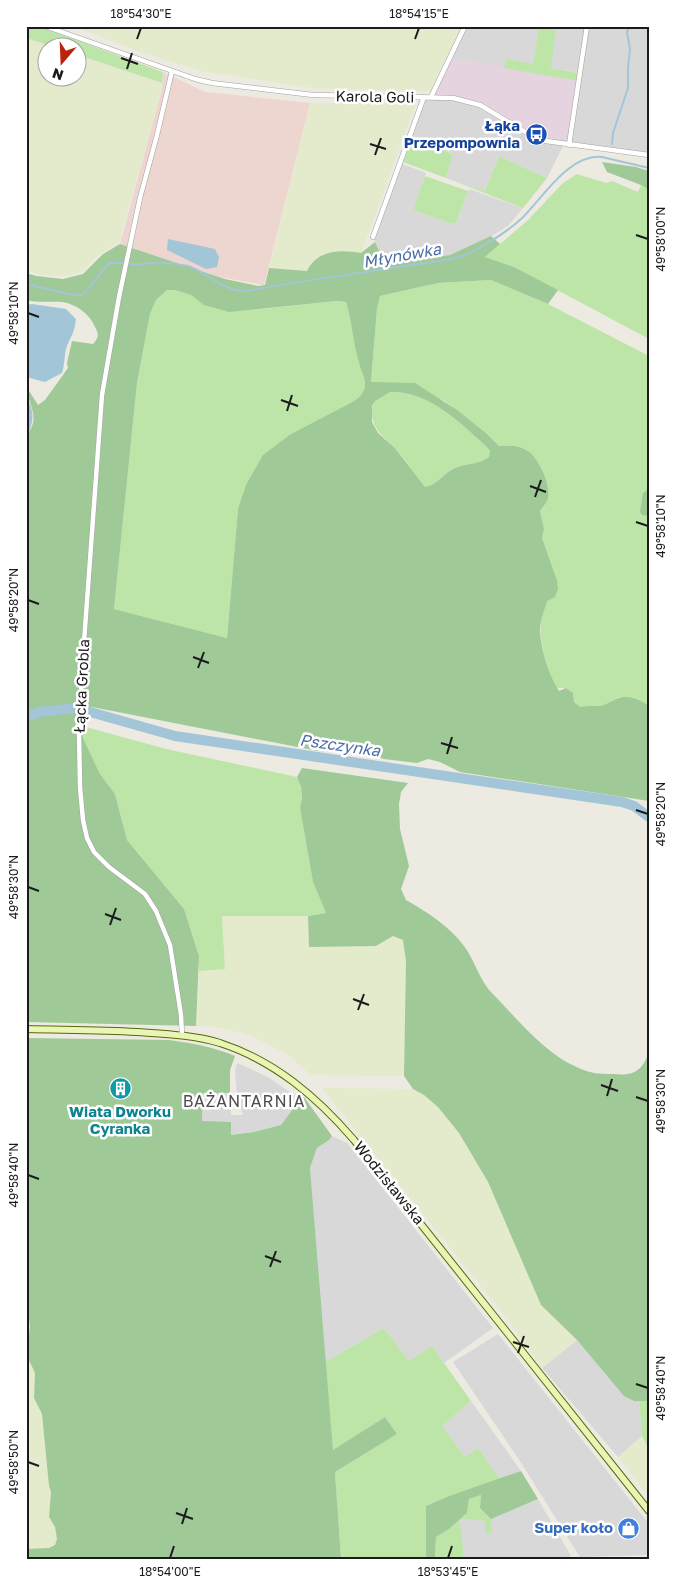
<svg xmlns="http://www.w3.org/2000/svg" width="675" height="1585" viewBox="0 0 675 1585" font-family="'Golos Text',sans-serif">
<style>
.residential{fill:#d9d8d8}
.commercial{fill:#edd5d0}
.industrial{fill:#e5d3df}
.farmland{fill:#e4ebcc}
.grass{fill:#bee5a8}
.forest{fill:#9fca97;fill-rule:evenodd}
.water{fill:#a3c5d8}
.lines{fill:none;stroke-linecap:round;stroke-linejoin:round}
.stream{stroke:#a3c5d8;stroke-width:2}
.river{stroke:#a3c5d8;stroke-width:10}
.minor-casing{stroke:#a2a2a2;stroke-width:5.5}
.secondary-casing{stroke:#536a0a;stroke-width:8}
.minor{stroke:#fff;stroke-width:4.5}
.secondary{stroke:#eaf5b5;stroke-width:6}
.ticks{fill:none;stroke:#1b1b1b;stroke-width:2}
.labels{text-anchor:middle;stroke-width:5;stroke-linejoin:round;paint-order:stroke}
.street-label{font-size:15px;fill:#1b1b1b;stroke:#fff}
.transit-label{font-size:15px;font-weight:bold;fill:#164399;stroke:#fff;text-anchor:end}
.culture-label{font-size:15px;font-weight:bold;fill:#0d838f;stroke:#fff}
.shop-label{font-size:15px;font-weight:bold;fill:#366cbe;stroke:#fff;text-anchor:end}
.water-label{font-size:16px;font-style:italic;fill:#4d6da5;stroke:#fff}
.neighbourhood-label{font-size:16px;letter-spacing:1px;fill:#4e4e4e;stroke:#fff}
.neatline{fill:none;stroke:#1b1b1b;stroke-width:2}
.ticks-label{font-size:12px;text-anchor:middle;fill:#1b1b1b}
</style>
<rect width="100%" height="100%" fill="#eceae1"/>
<g class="residential">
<path d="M465,26H649V155L569,145L581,73L550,68L556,30L539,28L533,65L506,59L504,68L450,58Z"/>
<path d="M424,97L469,101L564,144L547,178L499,156L485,191L454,181L446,178L453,154L409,137Z"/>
<path d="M400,163L426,173L413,210L455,225L469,189L523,208L508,226L487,239L450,255L385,264L373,237Z"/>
<path d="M237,1063L268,1077L300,1099L281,1125L254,1132L231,1135L202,1121L203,1093H230L231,1115H243L237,1094L235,1071Z"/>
<path d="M332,1136L347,1143L493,1328L444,1363L432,1346L409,1361L384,1328L325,1362L310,1168L317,1148L329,1140Z"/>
<path d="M498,1334L649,1524V1555L580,1557L518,1458L453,1362Z"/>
<path d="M577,1340L622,1393L634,1401H639L642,1436L618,1457L542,1368Z"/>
<path d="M471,1401L521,1471L500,1479L478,1448L465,1457L442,1426Z"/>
<path d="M538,1499L571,1556L568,1558L464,1559L460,1519L485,1521L492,1533L491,1519Z"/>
</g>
<path class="commercial" d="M163,72L205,92L310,103L264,285L220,277L120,244L162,89Z"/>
<path class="industrial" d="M450,58L580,81L569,145L546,141L469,101L431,97Z"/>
<g class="farmland">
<path d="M73,26H463L439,72L431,92L312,88L201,71L140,52Z"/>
<path d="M26,38L54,47L48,48V78H78V55L162,83V89L119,242L103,252L91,262L83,272L63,276L36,274L26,270Z"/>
<path d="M310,103H416L361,254L346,250L308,271L269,268Z"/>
<path d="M222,916H308L309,947L376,946L393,936L403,940L406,961L404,1076L311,1075L285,1053L264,1042L243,1033L215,1027L196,1026L199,971L225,969Z"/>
<path d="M322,1088L413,1089L424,1095L438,1107L459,1133L488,1182L541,1305L577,1340L542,1368L504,1315Z"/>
<path d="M26,1299L30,1326L28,1344L29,1362L35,1373L34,1398L42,1414L49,1486L51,1492L49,1517L55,1527L57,1539L55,1545L49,1548L35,1550H26Z"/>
<path d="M642,1436L649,1450V1497L618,1457Z"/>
</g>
<g class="grass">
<path d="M26,26H38L163,72L162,83L78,55V48L54,47L26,38Z"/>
<path d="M539,27L556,30L551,68L578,73L577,81L504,68L506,59L533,64Z"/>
<path d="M412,139L453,154L446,178L403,162Z"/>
<path d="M499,156L547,178L523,208L454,181L485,191Z"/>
<path d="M577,174L606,183L612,181L638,192L641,185L649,190V339L514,267L485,257L528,220L563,183Z"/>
<path d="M425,176L468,191L455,225L413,210Z"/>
<path d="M491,280L548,304L649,356V706L643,702L619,697L605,705L580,707L574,702L573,693L566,688H557C547,671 537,637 542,616C544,604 551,592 557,580L542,538L544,529L540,511L545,505L511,445L499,446L486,433L443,400L371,382L377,309L380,296L438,283Z"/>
<path d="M167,290H175L191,295L225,311L263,309L337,301L346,302C352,322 353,343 359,363C361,371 365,377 365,385C364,393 360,397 354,401L291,434L238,509L227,638L114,609L137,383L150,314L156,300Z"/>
<path d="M390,392C429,391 459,422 486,446L490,451L489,457C478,465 466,463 455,468C443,473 438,485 426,488C415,475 406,460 395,448C384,437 373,430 372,414C372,399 378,398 390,392Z"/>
<path d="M86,727L166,749L297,777C302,788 303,796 300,808L313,882L326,913L308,916H222L225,969L199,971V956L184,909L127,840L115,794L100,774L83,738Z"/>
<path d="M384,1328L409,1361L432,1346L471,1401L442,1426L465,1457L478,1448L500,1479L449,1496L426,1506V1559H341L335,1472L397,1434L385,1417L333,1451L325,1362Z"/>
<path d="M639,1401H649V1450L642,1436Z"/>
<path d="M481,1495L480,1508L491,1519L492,1533H485V1521L460,1519L464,1559H427L435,1556L436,1537L449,1529L467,1513L469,1499Z"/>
</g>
<g class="forest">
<path d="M602,162L636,167L649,171V190L641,185L607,172Z"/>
<path d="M491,236L500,244L485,257L514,267L558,290L548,304L491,280L438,283L380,296L377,309L371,382L415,383L457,410L486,433L499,446C508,445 517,445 526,450C538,456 551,485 548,498C547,503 543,507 540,511L544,529L542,538L557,580L558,589L555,597L547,601C544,611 540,621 540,631C541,651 549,675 559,691L566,688L573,693L574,702L580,707C588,705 596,707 604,705C609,703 614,699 619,698C628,695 641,700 649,706V801L460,772L440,762L428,759L417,763L384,759L363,752L318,751L92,707L86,710L83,738L100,774L115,794L127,840L184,909L199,956L196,1026L26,1022V438C28,433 32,428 33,423C36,411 26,397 26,386L38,405L45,400L68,368L67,363L72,341L93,344C99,338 99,334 95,327C90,314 76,304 62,302C50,301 38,303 26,300V273L36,276L63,279L83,274L103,254L120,244L225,279L258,286L265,285L269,268L307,271C317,250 341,249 361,253L375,242L385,264L450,255ZM167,290H175L191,295L204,305L229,312L337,301L346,302C352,322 353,343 359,363C361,371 365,377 365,385C364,393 360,397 354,401L291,434L263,455L246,485L238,509L227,638L114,609L137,383L150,314L156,300ZM390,392C429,391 459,422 486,446L490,451L489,457C478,465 466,463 455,468C443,473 438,485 425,487L395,448L378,433L372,422V406L375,401Z"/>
<path d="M649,489V516L642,515L640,512L643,493Z"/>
<path d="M302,768L408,783L401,792L399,804L400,829L409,866L401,889L406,900C427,912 449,926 464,946C474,959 478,976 489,990C519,1020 548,1060 590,1072C597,1074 606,1074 613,1074C633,1076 641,1072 649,1053V1401H634L624,1396L577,1340L541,1305L488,1182L459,1133L438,1107L424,1095L413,1089L404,1076L406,961L403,940L393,936L376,946L309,947L308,916L326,913L313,882L300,808L302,798L301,787L297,777Z"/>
<path d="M26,1038L169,1040C191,1043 214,1047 235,1056L230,1070V1093H203L202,1121L231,1122V1135L254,1132L281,1125L300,1099L304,1097L332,1136L329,1140L317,1148L310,1168L333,1450L385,1417L397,1434L335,1472L341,1559H26V1549L49,1548L55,1545L57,1539L55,1527L49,1517L51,1492L49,1486L42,1414L34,1398L35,1373L27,1356L30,1326L26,1299Z"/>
<path d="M521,1471L538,1499L491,1519L480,1508L481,1495L469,1499L467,1513L449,1529L436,1537L435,1557L426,1559V1506L449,1496Z"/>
</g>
<g class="water">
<path d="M168,239L215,249L219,257L217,267L206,269L167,250Z"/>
<path d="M32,304L66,309L76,319C74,334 72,334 67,346C64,354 65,364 62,373L45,382L26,377V305Z"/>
<path d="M26,396C35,412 34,422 26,438Z"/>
</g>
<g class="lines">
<g class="stream">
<path d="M612,144L613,133L628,88V68L630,49L627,32L630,26"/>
<path d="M130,264C139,266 145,263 153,263C162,262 179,264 188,266C212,274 219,291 248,291C302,280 357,274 412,265C436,261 460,261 481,247C495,239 509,230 521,219C543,198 568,154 602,157L649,168"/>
<path d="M26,284L69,294L82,295C93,286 99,273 109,263H125"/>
</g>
<path class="river" d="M26,717L39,712L76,708L175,736L622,802L634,806L649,817"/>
<defs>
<g id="minor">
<path d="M45,26L195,79L212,83L313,95L453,98L480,105L532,136L546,141L649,155"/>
<path d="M172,71L157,135L140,198L119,297L102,395L83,656L79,731L80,787L83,820L87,838L94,852L109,867L145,894L156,911L170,945L181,1015L182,1035"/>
<path d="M431,97L465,26"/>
<path d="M569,145L587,26"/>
<path d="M373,237L424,97"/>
</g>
<path id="secondary" d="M26,1029C63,1030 100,1030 137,1032C165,1034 193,1035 220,1043C275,1061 317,1097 354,1140L649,1511"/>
</defs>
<use href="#minor" class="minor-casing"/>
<use href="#secondary" class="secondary-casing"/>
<use href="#minor" class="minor"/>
<use href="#secondary" class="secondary"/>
</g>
<path class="ticks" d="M137,39L141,28M415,39L419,28M121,58L138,64M127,69L132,53M370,144L386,149M375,155L381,138M636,235L648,239M28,313L39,317M281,400L298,406M287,411L292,395M530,486L546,492M535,497L541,480M636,522L648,526M28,600L39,604M193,657L209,663M198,668L204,652M441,743L458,748M447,754L452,737M636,810L648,814M28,887L39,891M105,914L121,920M110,925L116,908M353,999L369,1005M358,1010L364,994M601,1085L618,1091M607,1096L612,1079M636,1097L648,1101M28,1175L39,1179M265,1256L281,1262M270,1267L276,1251M513,1342L529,1347M518,1353L524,1336M636,1384L648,1388M28,1462L39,1466M176,1513L193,1519M182,1524L187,1508M170,1558L174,1546M448,1558L452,1546"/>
<defs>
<symbol id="bus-disc" viewBox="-11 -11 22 22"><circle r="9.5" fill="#1a4fb4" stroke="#fff"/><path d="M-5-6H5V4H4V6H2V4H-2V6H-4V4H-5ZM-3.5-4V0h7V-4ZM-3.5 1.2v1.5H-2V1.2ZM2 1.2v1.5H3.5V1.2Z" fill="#fff"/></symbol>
<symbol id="building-disc" viewBox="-11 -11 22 22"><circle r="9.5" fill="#0f9aa8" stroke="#fff"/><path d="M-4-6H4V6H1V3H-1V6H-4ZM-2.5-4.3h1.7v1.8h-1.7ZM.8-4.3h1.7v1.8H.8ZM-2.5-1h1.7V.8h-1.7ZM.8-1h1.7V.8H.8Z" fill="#fff"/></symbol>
<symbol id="shop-disc" viewBox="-11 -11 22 22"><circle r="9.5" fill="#3f7fe0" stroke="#fff"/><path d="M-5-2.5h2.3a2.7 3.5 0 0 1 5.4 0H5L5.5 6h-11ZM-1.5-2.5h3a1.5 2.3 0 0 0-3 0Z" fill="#fff"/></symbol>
</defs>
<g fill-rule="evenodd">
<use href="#bus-disc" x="524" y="122" width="25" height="25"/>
<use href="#building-disc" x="108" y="1076" width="25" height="25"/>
<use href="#shop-disc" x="616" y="1516" width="25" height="25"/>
</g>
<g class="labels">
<g class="street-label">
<text transform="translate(375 97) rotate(1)" y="5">Karola Goli</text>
<text transform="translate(82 686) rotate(-87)" y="5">Łącka Grobla</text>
<text transform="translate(389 1183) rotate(51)" y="5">Wodzisławska</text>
</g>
<g class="transit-label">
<text x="520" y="131">Łąka<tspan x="520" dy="17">Przepompownia</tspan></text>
</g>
<g class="culture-label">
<text x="120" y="1117">Wiata Dworku<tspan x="120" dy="17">Cyranka</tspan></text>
</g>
<g class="shop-label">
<text x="613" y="1533">Super koło</text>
</g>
<g class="water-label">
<text transform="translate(402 255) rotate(-10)" y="6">Młynówka</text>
<text transform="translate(340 745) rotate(8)" y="6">Pszczynka</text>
</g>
<g class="neighbourhood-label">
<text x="244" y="1107">BAŻANTARNIA</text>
</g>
</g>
<rect width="675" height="1585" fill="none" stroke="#ffffff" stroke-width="55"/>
<g transform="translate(62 62) rotate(199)"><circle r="24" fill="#ffffff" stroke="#a4a4a4"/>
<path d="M0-4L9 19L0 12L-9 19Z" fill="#bc210a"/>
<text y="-8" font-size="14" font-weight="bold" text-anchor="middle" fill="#1b1b1b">N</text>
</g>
<rect x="28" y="28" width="620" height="1530" class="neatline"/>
<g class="ticks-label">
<text x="141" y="18">18°54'30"E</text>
<text x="419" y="18">18°54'15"E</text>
<text transform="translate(661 239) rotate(-90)" y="4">49°58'00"N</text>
<text transform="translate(14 313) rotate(-90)" y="4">49°58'10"N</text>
<text transform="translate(661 526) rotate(-90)" y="4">49°58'10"N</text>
<text transform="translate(14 600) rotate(-90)" y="4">49°58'20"N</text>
<text transform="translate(661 814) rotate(-90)" y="4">49°58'20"N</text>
<text transform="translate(14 887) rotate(-90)" y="4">49°58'30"N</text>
<text transform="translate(661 1101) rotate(-90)" y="4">49°58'30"N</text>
<text transform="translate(14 1175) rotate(-90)" y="4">49°58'40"N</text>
<text transform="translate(661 1388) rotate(-90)" y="4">49°58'40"N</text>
<text transform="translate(14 1462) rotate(-90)" y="4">49°58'50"N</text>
<text x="170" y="1576">18°54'00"E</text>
<text x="448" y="1576">18°53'45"E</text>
</g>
</svg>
